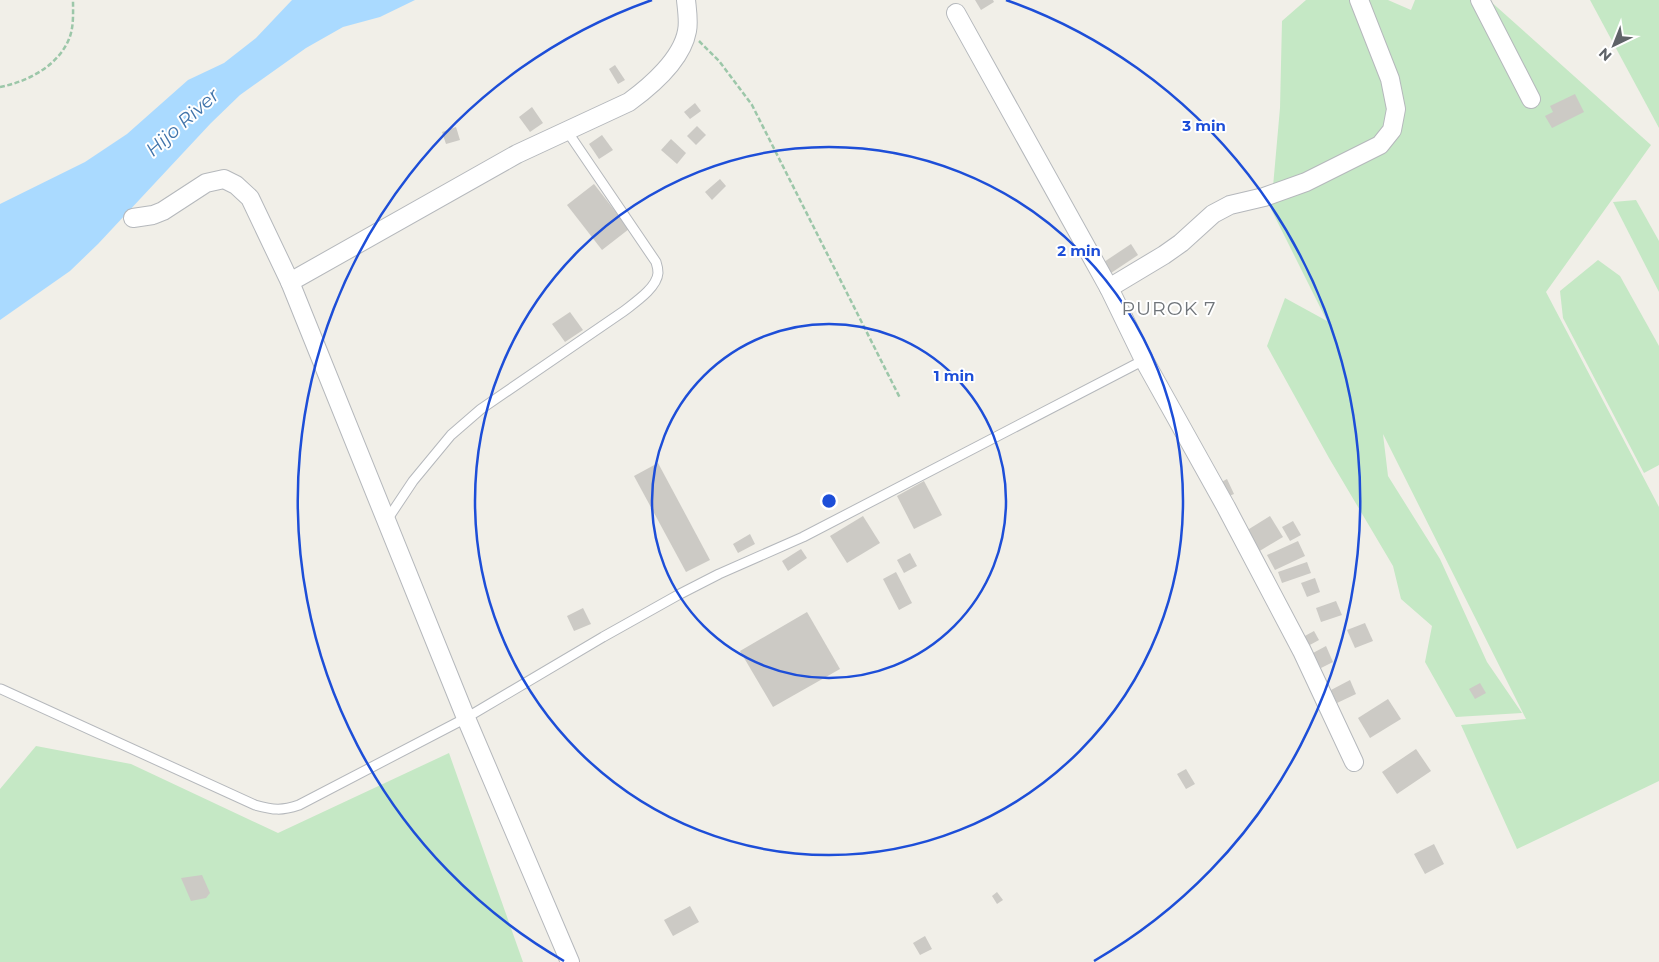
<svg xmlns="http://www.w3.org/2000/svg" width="1659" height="962" viewBox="0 0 1659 962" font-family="Montserrat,sans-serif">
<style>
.green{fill:#c5e8c5}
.water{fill:#aadaff}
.building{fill:#cccac5}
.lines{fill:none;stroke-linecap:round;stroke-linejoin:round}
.lane-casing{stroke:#b5b8bc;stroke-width:11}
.street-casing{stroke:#b5b8bc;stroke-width:20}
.path{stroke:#9cc7a9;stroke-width:2.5;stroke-dasharray:5 2.5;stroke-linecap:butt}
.lane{stroke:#fff;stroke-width:9}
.street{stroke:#fff;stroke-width:18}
.ring{fill:none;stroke:#1d4ed8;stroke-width:2.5}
.labels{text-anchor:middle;stroke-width:4;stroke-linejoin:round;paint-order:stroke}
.water-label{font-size:19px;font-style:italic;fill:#4174aa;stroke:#fff}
.neighbourhood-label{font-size:19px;letter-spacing:1px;fill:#70757a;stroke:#fff}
.centre{fill:#1d4ed8;stroke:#fff;stroke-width:2.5}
.ring-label{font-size:15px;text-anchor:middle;font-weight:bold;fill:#1d4ed8;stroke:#fff;stroke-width:4;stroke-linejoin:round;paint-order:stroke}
</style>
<rect width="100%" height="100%" fill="#f1efe8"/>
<g class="green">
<path d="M1306,0H1388L1411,10L1415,0H1489L1651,145L1546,292L1659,507V781L1517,849L1461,725L1526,719L1383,434L1388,476L1440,559L1487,662L1522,713L1456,717L1425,662L1432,626L1401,599L1393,566L1329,458L1267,346L1285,298L1327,321L1271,209L1280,108L1282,21Z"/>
<path d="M1590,0H1659V128Z"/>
<path d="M1636,200L1659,241V292L1613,202Z"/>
<path d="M1598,260L1620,276L1659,346V465L1644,473L1563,318L1560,291Z"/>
<path d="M36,746L131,764L278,833L449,753L523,962H0V789Z"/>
</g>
<path class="water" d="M292,0H415L380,17L343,27L306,48L240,95L211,123L98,244L70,271L0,320V204L85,162L127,134L188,80L224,63L256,38Z"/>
<g class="building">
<path d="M975,0H993L994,2L981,10Z"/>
<path d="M615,65L625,80L618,84L609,69Z"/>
<path d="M1575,94L1584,112L1552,128L1545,116L1553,112L1550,106Z"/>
<path d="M695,103L701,111L690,119L684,112Z"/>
<path d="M532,107L543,123L530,132L519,117Z"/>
<path d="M697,126L706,135L696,145L687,136Z"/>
<path d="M456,127L460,140L446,144L442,132Z"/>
<path d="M602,135L613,150L599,159L589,144Z"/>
<path d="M671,139L686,153L677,164L661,150Z"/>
<path d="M720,179L726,186L712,200L705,192Z"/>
<path d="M594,184L629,229L602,250L567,205Z"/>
<path d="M1131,244L1138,255L1111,273L1104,262Z"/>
<path d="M570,312L583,330L565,342L552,324Z"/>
<path d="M658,463L710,560L686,572L634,476Z"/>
<path d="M1227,479L1234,494L1224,498L1218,484Z"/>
<path d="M924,481L942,515L914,529L897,496Z"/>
<path d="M863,516L880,543L847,563L830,536Z"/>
<path d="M1270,516L1283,537L1253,555L1241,534Z"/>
<path d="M1293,521L1301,535L1290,541L1282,527Z"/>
<path d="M750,534L755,544L738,553L733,544Z"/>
<path d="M1298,541L1305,556L1275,570L1267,555Z"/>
<path d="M801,549L807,558L788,571L782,561Z"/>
<path d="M910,553L917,566L904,573L897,560Z"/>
<path d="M1307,562L1311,573L1282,583L1278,572Z"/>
<path d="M896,572L912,603L899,610L883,579Z"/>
<path d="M1315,578L1320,592L1307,597L1301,583Z"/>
<path d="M1336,601L1342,615L1321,622L1316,608Z"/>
<path d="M583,608L591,624L574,631L567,616Z"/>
<path d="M807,612L840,669L773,707L740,651Z"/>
<path d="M1365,623L1373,641L1355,648L1347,630Z"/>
<path d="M1314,631L1319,640L1308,646L1303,637Z"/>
<path d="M1326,646L1333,662L1321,668L1313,653Z"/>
<path d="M1350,680L1356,694L1337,703L1331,690Z"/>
<path d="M1480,683L1486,693L1475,699L1469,689Z"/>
<path d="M1388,699L1401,719L1370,738L1358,718Z"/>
<path d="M1416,749L1431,771L1397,794L1382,772Z"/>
<path d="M1186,769L1195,784L1186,789L1177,774Z"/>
<path d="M1434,844L1444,864L1425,874L1414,854Z"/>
<path d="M202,875L210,893L206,898L191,901L181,878Z"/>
<path d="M997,892L1003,900L997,904L992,896Z"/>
<path d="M690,906L699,922L673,936L664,920Z"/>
<path d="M925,936L932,949L920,955L913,943Z"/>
</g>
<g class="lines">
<defs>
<g id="lane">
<path d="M387,520L413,481L451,435L481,409L624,311C634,303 657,288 658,273C658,270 657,265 656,262L567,131"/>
<path d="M1,689L255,805C274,810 281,811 299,805L466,718L603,637L678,595L719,574L803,537L1144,360"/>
</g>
<g id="street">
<path d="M1480,0L1531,99"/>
<path d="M956,13L1109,288L1144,360L1226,507L1302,651L1354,762"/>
<path d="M133,218L153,215L163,211L206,183L224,179L236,185L250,198L290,282L466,718L570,962"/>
<path d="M290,282L517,154L629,102C651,86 682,59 687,31C689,22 687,10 686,0"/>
<path d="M1109,288L1164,255L1181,243L1213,214L1230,205L1264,197L1306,182L1380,145L1392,130L1396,109L1390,79L1359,0"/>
</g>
</defs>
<use href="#lane" class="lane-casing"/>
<use href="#street" class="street-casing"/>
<g class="path">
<path d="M699,41L719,61L752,105L900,398"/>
<path d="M0,87C27,82 58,66 69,39C74,27 73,13 73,0"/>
</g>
<use href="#lane" class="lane"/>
<use href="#street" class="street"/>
</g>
<g class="ring">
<circle cx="829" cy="501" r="177"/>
<circle cx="829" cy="501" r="354"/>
<path d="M564 961A531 531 0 0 1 652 0M1006 0A531 531 0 0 1 1094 961"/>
</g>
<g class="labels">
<g class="water-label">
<text transform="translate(182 122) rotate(-42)" y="7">Hijo River</text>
</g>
<g class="neighbourhood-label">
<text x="1169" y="315">PUROK 7</text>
</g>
</g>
<circle cx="829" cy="501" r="8" class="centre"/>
<g class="ring-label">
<text x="1204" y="131">3 min</text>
<text x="1079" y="256">2 min</text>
<text x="954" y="381">1 min</text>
</g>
<g transform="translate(1614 45) rotate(223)" stroke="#ffffff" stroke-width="4" paint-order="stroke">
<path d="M0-4L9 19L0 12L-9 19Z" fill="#5f6368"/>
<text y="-8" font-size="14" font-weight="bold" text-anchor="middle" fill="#5f6368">N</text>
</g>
</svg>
